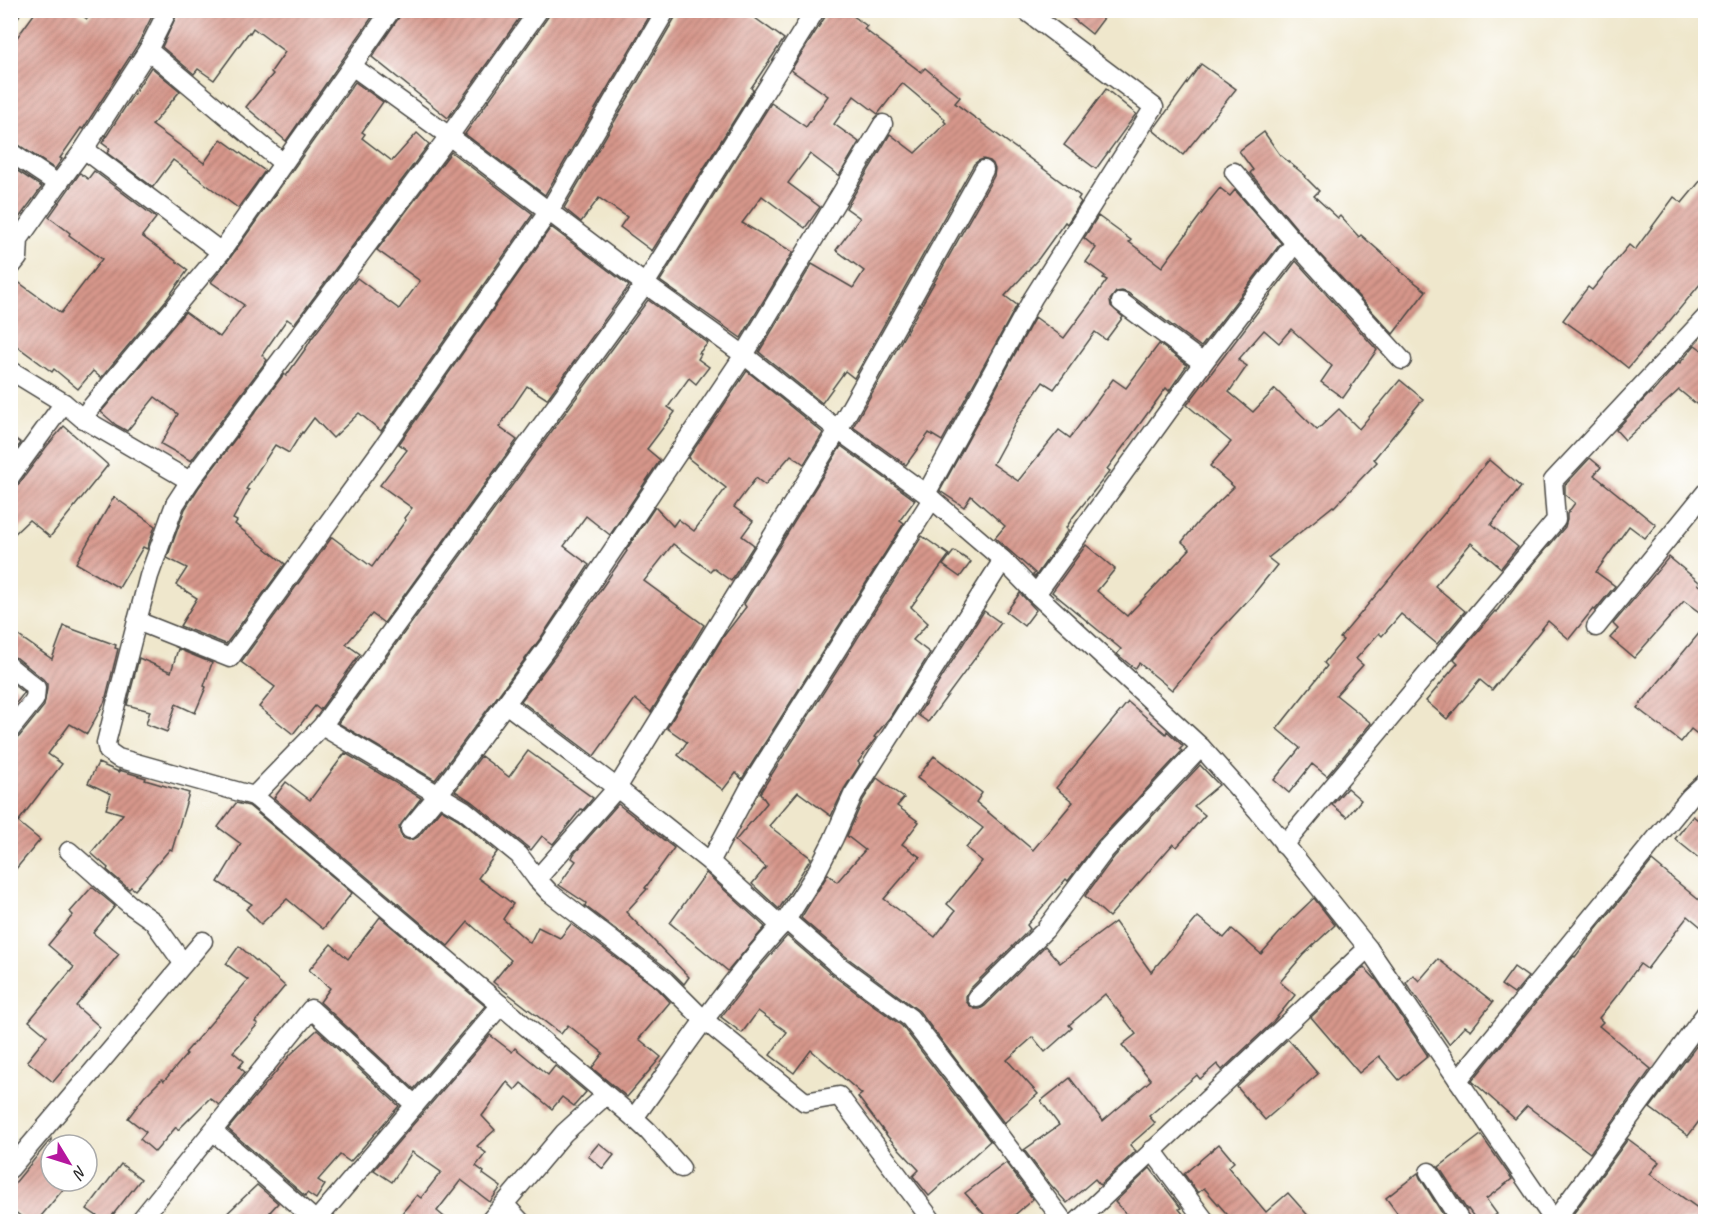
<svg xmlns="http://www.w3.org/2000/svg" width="1716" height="1232" viewBox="0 0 1716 1232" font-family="Caveat,sans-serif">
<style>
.building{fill:url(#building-hatch)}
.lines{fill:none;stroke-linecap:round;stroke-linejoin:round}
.minor-casing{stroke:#484743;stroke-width:21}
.minor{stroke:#fff;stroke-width:18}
</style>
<defs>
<pattern id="building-hatch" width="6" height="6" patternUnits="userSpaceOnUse" patternTransform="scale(1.5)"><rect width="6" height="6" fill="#d7978b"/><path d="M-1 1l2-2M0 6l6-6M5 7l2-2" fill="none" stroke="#af7b72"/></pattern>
</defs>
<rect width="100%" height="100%" fill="#fff"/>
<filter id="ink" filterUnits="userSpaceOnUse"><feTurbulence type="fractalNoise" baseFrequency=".0167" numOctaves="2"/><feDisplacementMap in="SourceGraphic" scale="12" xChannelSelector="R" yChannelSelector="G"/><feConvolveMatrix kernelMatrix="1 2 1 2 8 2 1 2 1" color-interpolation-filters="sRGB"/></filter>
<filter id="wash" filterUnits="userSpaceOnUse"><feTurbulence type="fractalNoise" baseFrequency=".008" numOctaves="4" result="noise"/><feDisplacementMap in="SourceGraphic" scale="24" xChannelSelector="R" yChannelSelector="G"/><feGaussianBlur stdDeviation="1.35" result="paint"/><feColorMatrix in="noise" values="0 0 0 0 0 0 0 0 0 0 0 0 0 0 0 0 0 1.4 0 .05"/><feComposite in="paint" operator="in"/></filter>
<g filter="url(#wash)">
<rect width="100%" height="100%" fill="#efe7cc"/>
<g id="blocks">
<g class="building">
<path d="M37,10H75L87,19L95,10H155L138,44L83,129L81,128L60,158L62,159L55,169L10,139V47Z"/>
<path d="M179,10H377L286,141L246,107L273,74L271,72L285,52L253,28L250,33L249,32L214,80L198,69L194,74L162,47Z"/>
<path d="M402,10H525L448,118L372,57L400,16Z"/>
<path d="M550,10H653L545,195L465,134L548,17Z"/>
<path d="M677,10H744L784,39L751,88L753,90L652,251L620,227L627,217L599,198L581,222L564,208L676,16Z"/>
<path d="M826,10H845L867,26L864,29L921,72L925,68L960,97L955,103L1080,196L1078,199L1081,202L1067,224L1065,222L1039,258L1005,296L1017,305L942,441L929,433L906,465L853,427L994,176L995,169L993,164L990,161L983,159L978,161L974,164L854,378L845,371L822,403L759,352L812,264L853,288L864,271L836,250L860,218L846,208L890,134L915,153L946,123L944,121L945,119L902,83L878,114L854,96L834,124L859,142L839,176L810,154L788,183L820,207L805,228L762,196L742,223L793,252L741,338L660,281L771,103L806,127L828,96L791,70L825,17Z"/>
<path d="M1062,10H1110L1092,34Z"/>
<path d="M1201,64L1236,89L1183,155L1153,130Z"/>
<path d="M151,67L180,91L152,125L204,163L221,139L265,171L238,208L173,160L153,187L107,153L110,149L102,143Z"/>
<path d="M355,82L383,102L362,132L365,134L362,138L392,161L417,133L429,144L294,324L287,319L262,355L267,360L191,461L161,444L178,414L155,397L127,431L116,425L101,412L185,312L220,337L244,305L211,282L230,258Z"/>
<path d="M1106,89L1136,114L1096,169L1064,145Z"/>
<path d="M1264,132L1280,155L1306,176L1305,177L1319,191L1314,196L1338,218L1340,216L1359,237L1361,235L1401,270L1400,271L1426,291L1393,334L1303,236L1250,173L1253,170L1239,151Z"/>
<path d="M451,152L533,214L381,431L359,413L333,438L314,418L303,433L302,432L289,453L275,445L246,489L249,490L233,519L237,521L235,524L285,564L226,644L180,626L197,598L176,585L187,568L167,558L185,509L199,487L284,374L286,376L306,348L312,338L357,278L399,309L420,281L377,250Z"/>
<path d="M10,166L42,187L10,230Z"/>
<path d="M94,171L156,218L142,236L188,270L167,299L101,378L93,371L78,389L54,369L52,372L10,341V279H14L61,313L102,259L69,235L70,233L49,217L80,173L88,179Z"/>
<path d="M1706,174V277L1658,335L1657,334L1628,368L1592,339L1591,340L1563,320L1588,287L1592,290L1629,245L1635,250L1674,197L1682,203Z"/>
<path d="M1220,188L1230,196L1235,190L1281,243L1201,347L1128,293L1122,291L1116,292L1110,300L1111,306L1123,317L1106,340L1095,332L1054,389L1043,382L1018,418L993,464L1018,481L1059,430L1070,438L1113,379L1126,388L1159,344L1187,365L1169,391L1166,388L1107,469L1110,471L1073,517L1066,528L1068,530L1035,577L1033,575L1035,573L995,538L1005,526L971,496L964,507L940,491L1035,317L1064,338L1107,280L1103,278L1105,276L1086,262L1096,248L1084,238L1098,216L1131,240L1129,242L1162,267L1208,205L1207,204Z"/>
<path d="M551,227L629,286L547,399L527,386L499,427L517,440L384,623L372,614L346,644L360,654L320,710L315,706L293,734L259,707L275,687L241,662L332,537L372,567L406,520L404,518L412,508L380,485L407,450L399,444Z"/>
<path d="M1296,261L1377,350L1343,398L1321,382L1332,366L1291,329L1279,343L1264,330L1238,360L1247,366L1229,392L1253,412L1275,389L1317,430L1339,409L1359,429L1400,380L1423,399L1374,459L1377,462L1334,507L1333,506L1268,558L1277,565L1252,596L1213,638L1214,639L1172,690L1139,663L1135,669L1117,654L1121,649L1052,592L1086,545L1115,569L1097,591L1127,616L1190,549L1182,542L1198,522L1234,487L1210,466L1231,442L1187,405Z"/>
<path d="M648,300L708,343L699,353L701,354L698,359L709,367L696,384L689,378L668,407L675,412L647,449L660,460L610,535L586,516L564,546L589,565L540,639L435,780L338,723Z"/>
<path d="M1695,345L1706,353V412L1679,390L1625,440L1616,430L1650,393L1651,394L1679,362L1680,363Z"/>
<path d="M747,371L823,433L804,464L791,455L765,485L756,478L734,507L753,521L742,536L754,545L731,581L713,568L710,571L673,544L644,581L704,625L651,712L635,699L594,756L521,701L558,652L627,551L626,550L655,507L673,526L678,519L694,531L726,488L688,458Z"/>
<path d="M64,426L108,465L50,537L29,520L10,538V488L19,484L47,446Z"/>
<path d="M10,435L21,443L10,457Z"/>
<path d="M841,446L915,500L900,520L904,523L742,779L736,773L723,790L678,755L687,742L667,728L723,637L746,607L744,604Z"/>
<path d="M1590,458L1601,467L1594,475L1656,525L1645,538L1629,526L1596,572L1615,586L1595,610L1593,609L1569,639L1548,621L1492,690L1480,680L1447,719L1426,701L1458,663L1454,659L1495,611L1496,612L1517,584L1565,527L1567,520V514L1575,503L1565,495V485Z"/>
<path d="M1489,460L1521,487L1491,525L1518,547L1501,568L1471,543L1435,586L1465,611L1437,644L1401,614L1382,636L1379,633L1356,659L1363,665L1336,695L1371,723L1327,776L1312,764L1289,793L1274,780L1300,748L1277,729L1327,666L1324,663L1343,640L1340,638Z"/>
<path d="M114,497L155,526L147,549L143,547L119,588L76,563Z"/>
<path d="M922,536L949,555L911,607L928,623L913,640L930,653L890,717L874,737L876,738L858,762L860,764L844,789L831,816L798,792L769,826L811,858L779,909L752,884L766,867L735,841L767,803L760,793Z"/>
<path d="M954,551L971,562L960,577L943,565Z"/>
<path d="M1669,557L1699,582L1698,584L1706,590V617L1684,601L1634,658L1610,638L1618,629L1613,624Z"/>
<path d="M1020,593L1036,610L1024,626L1006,612Z"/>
<path d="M984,611L1001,623L928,722L918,715Z"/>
<path d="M1706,625V741L1691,729L1681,742L1637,708Z"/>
<path d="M64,626L116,645L115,648L118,649L105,701L87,734L70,724L48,754L62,764L18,822L40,840L10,876V741L19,737L44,706L47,689V684L43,679L17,658L10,656V630L52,659Z"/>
<path d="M178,649L212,663L204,686L206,687L195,713L176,704L167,732L146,724L150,711L127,705L139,658L171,672Z"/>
<path d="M10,682L24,693L10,711Z"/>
<path d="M1128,702L1166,734L1167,731L1183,746L1180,749L1182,751L1097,842L1068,881L1066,879L1027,925L1030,929L969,990L966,996V1001L969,1005L975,1009H980L985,1006L1045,946L1060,963L1115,922L1151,972L1198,917L1224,938L1232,929L1261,954L1291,920L1314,898L1335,925L1303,955L1280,982L1295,995L1273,1022L1222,1070L1217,1064L1200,1079L1197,1075L1149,1116L1155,1123L1130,1145L1136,1151L1100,1185L1095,1179L1067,1203L1050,1184L1024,1150L1059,1125L1041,1101L1070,1078L1103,1121L1151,1080L1122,1045L1136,1034L1105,994L1069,1025L1072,1028L1045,1052L1033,1037L1007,1060L1038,1094L1004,1123L919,1011L845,956L801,918L828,874L837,882L865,850L847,836L863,800L877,778L904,798L897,806L919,822L902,844L920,857L884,899L935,937L955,911L947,904L982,861L966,848L983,828L917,778L934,756L982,793L976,802L1033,850L1073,802L1056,788Z"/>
<path d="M528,751L593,798L583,810L581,809L553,844L542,836L531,850L471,801L455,791L481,756L509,777Z"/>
<path d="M345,753L421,798L399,827L400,833L403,838L409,840L414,839L418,837L441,809L458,819L497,852L478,878L513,904L503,919L530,943L538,927L560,938L571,924L658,989L670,1002L639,1039L661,1057L627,1097L592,1068L603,1053L568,1025L561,1034L493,982L511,960L468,922L448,946L274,798L286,782L310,800Z"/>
<path d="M98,763L119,772V770L146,778L145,780L189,793L172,850L170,849L135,890L131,887L129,889L107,870L108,868L91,853L123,814L106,809L111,794L88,783Z"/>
<path d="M1200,765L1219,785L1194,806L1205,815L1177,847L1173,844L1109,917L1085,896L1114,857Z"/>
<path d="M1347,788L1361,800L1347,817L1332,805Z"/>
<path d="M236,803L249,806L352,893L323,929L287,899L261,924L246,909L252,904L218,882L241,844L218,827Z"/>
<path d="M618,804L674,848L645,888L647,889L626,912L689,977L684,984L672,972L585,906L586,903L559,885L576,861L572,858L574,854Z"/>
<path d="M1693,816L1706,826V864L1675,839Z"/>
<path d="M1652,861L1706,906V931L1688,916L1647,969L1640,964L1619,993L1599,1018L1603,1022L1599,1026L1651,1069L1590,1153L1527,1106L1515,1119L1472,1081L1574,956L1575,957L1594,932Z"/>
<path d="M706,873L765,927L728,971L670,923Z"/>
<path d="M92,887L115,906L93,933L119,954L76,1006L100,1027L53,1082L27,1061L47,1036L29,1021L74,967L48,945L73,915L70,912Z"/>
<path d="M380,917L485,1006L414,1089L320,1002L330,988L309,970L331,944L348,959Z"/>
<path d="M787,936L831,974L902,1026L990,1141L929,1196L913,1176L919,1170L888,1137L858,1097L862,1094L811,1050L794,1073L770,1055L787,1032L758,1011L742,1033L721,1017L754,974Z"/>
<path d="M239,946L285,986L255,1022L258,1024L233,1052L244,1061L239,1067L245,1072L219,1105L210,1098L178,1130L176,1127L155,1152L140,1139L146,1132L128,1118L144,1097L162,1079L164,1081L187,1054L185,1053L248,980L226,964Z"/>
<path d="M1438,959L1493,1002L1471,1030L1465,1026L1449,1044L1406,983L1413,975L1419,981Z"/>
<path d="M1364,967L1378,982L1428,1056L1399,1080L1379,1056L1359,1073L1311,1017Z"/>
<path d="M1514,967L1528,977L1514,994L1501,985Z"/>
<path d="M317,1030L399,1106L350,1162L340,1155L318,1180L325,1185L316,1199L307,1193L305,1196L228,1129L291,1054Z"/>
<path d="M1706,1033V1112L1688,1136L1650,1108Z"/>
<path d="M490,1035L512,1052L515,1048L548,1075L555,1066L586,1092L574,1106L562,1097L552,1109L521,1083L515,1090L507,1082L482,1116L495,1130L477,1146L486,1153L476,1166L484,1172L483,1174L501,1187L490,1202L461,1180L437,1211L449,1221H412L402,1213L417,1195L421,1198L441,1172L412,1152L392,1182L374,1170Z"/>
<path d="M1288,1039L1318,1074L1265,1120L1237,1087Z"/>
<path d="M1481,1135L1512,1179L1486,1199L1497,1214L1487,1221H1477L1468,1209L1467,1210L1439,1167Z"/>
<path d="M51,1139V1181H70L37,1221H27L10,1208V1189Z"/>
<path d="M1628,1139L1659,1162L1650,1174L1706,1214V1221H1568Z"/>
<path d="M599,1143L614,1155L603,1169L588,1156Z"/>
<path d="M1219,1144L1234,1162L1228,1167L1266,1212L1288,1193L1313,1221H1233L1204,1188L1198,1193L1184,1174Z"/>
<path d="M1006,1163L1033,1199L1008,1221H990L965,1193Z"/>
<path d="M121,1164L141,1179L108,1221H104L87,1209Z"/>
<path d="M1150,1168L1181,1208L1179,1209L1189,1221H1133L1115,1202Z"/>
<path d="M1418,1173L1420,1178L1447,1221H1403L1386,1198Z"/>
<path d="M257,1185L278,1203L270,1212L281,1221H219Z"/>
</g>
</g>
</g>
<g filter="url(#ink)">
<use href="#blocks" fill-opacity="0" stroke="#484743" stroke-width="1.5"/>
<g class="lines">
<defs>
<g id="minor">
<path d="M1025,10L1154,107L1033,298L926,494L1003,560L1036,594L1201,747L1258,811L1368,948L1077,1222"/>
<path d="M815,11L645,284L322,726L254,796L634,1118C682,1051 729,981 786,920L838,965L910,1018L958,1080L1064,1222"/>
<path d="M10,12L11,10"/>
<path d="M148,50L283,163"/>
<path d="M352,66L391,10"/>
<path d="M84,149L148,50L168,10"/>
<path d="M10,152L58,184L84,149L221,252L352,66L449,136L645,284L744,355L838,430L926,494"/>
<path d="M1234,172L1295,243"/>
<path d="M10,268L18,258L19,239L58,184"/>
<path d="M1121,302L1203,363"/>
<path d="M10,370L64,403L82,418L190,481L175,504L149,576L137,621L230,658L384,446L549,211L666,10"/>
<path d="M82,418L221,252"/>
<path d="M10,477L64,403"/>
<path d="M190,481L449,136L539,10"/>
<path d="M1036,594L1203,363L1295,243L1402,360"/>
<path d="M137,621L106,743L108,751L118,758L254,796"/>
<path d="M1596,627L1706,492"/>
<path d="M10,667L36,688L35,699L10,730"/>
<path d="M506,704L617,788L710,862L781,926"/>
<path d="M322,726L464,810L519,855L537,879"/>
<path d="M410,829L438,795L549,645L744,355L883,124"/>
<path d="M1284,845L1556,520L1553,481L1706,317"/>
<path d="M69,851L129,904L153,921L183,963"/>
<path d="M710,862L750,787L932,499"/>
<path d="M786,920L816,873L833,840L853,795L1003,560"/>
<path d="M1368,948L1555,1222"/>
<path d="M977,998L1045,930L1105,850L1201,747"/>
<path d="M1458,1080L1690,797L1706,782"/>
<path d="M634,1118L648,1131L681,1168"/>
<path d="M213,1131L317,1222"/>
<path d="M1152,1150L1206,1222"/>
<path d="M10,1169L203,941"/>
<path d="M1429,1172L1461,1222"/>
<path d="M504,1204L521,1222"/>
<path d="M1555,1220L1706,1013"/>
<path d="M139,1222L311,1009L415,1105L501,1005"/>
<path d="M315,1222L415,1105"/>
<path d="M489,1222L564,1133L606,1095"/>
<path d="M933,1222L839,1096L805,1102L704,1020L665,981L550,893L537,879L617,788L838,430L984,170"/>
</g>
</defs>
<use href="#minor" class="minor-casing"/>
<use href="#minor" class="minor"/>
</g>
</g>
<rect width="1716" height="1232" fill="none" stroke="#fff" stroke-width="36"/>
<g transform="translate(69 1163) rotate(128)"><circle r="28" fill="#ffffff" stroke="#aaaaaa" stroke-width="1.5"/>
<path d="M0-4.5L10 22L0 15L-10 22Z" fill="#b5179e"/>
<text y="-9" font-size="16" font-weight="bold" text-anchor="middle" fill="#2b2b2b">N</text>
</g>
</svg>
